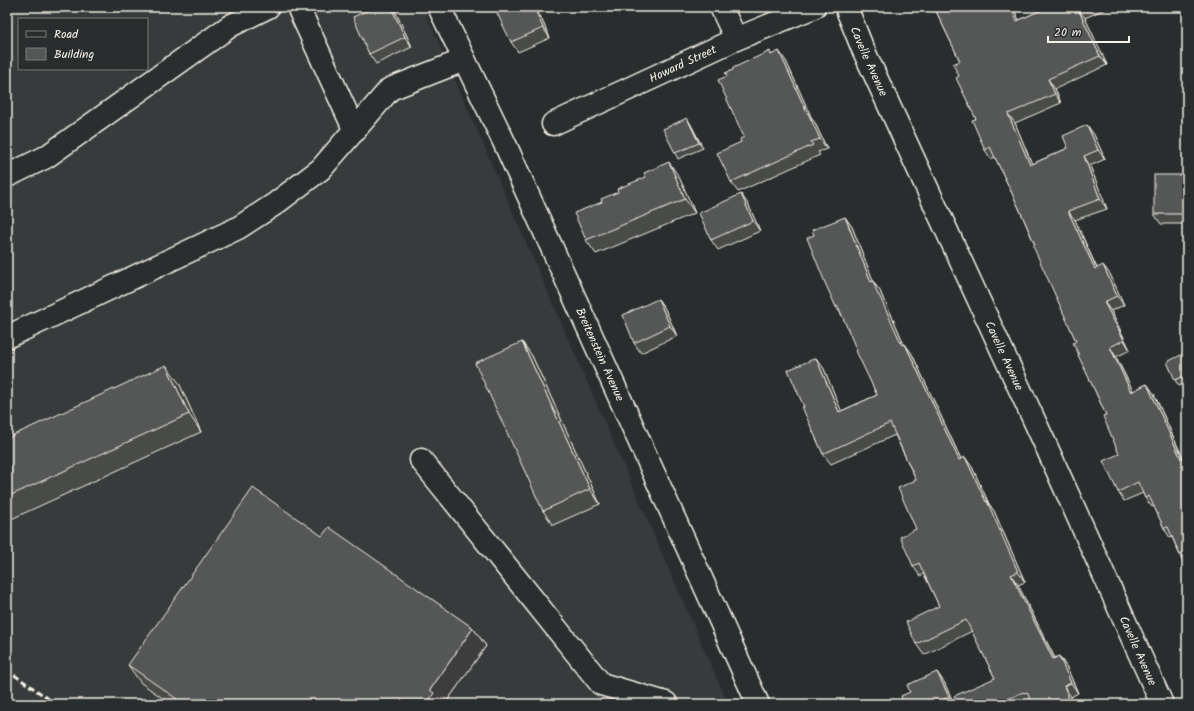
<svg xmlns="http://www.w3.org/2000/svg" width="1194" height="711" viewBox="0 0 1194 711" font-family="Kalam,sans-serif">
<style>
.built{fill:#373a3a;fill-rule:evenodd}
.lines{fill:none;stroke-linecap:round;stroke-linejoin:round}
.minor-casing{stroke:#f4f1e8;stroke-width:25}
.minor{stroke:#2a2d2e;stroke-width:22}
.rail{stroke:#f4f1e8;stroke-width:3;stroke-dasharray:6 3;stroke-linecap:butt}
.wall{fill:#494b4a;stroke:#f4f1e8}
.shaded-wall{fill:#3c3d3c;stroke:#f4f1e8}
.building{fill:#555756;stroke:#f4f1e8}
.labels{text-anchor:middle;stroke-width:3;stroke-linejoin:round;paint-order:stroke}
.street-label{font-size:12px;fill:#f4f1e8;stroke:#2a2d2e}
</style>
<rect width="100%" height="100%" fill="#2a2d2e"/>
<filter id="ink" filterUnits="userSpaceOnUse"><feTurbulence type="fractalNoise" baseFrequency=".025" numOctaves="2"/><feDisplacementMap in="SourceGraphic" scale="8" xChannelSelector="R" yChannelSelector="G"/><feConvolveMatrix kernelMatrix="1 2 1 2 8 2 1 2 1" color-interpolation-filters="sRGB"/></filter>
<g filter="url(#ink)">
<path class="built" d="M7,7H423L728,704H7ZM19,19H147V69H19Z"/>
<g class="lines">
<defs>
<g id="minor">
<path d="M298,7L355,131"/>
<path id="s1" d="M439,7L505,144L758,704"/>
<path d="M721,7L736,39"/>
<path id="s2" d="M846,7L862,47L1047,448L1162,704"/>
<path id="s3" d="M553,124L736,39L814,7"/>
<path d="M7,176L46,157L230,26L268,7"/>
<path d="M7,337L238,228L275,204L321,169L390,89L464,60"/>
<path d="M421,460L601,684L666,703V704"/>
</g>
</defs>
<use href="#minor" class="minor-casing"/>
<use href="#minor" class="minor"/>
<path class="rail" d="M7,670L56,704"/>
</g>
<g class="wall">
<path d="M509,7H536L550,38L518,52L511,42Z"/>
<path d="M934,7H1013L1019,20L1048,7H1106L1107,8L1085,18L1107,65L1055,89L1061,103L1015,123L1032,164L1068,148L1087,125L1094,135L1105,159L1090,166L1107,209L1075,220L1097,268L1110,274L1124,305L1111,311L1130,350L1116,357L1133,391L1147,384L1154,394L1183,458L1187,456V577L1185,567L1172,537L1170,538L1164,528L1154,506L1152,507L1145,498L1143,493L1124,501L1118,492L1119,454L1106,415L1079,355L1076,341L1019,208L995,157L991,159L985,150L976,119L959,76L960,61Z"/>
<path d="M395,11L412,47L376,64L369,54Z"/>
<path d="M772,54L786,61L812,119L815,123L827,149L818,152L820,155L738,192L731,182L741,142L744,137Z"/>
<path d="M687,118L690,123L703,148L678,159L675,153Z"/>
<path d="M1187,175V224H1161L1154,214Z"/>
<path d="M679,177L695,213L596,254L586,240L602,202L618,192Z"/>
<path d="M748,204L760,231L718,250L711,240Z"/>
<path d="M845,217L852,227L874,283L880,291L884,301L887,305L904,344H905L912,354L961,459L972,467L989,504L994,511L1025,582L1018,585L1055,658L1059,656L1066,666L1078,693L1071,697L1031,704L1030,703L1028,704H958L995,678L972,631L924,655L916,644L939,606L924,574L920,576L913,566L916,529V480L895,435L831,464L823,454L804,407L816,358L824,369L841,411L877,395L843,317L836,307L814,235Z"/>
<path d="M658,299L665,309L677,336L641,353L634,343Z"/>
<path d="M522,342L532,356L600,504L553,525L543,511Z"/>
<path d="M1187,352V382L1179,386L1175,380Z"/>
<path d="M179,383L201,432L7,521V438Z"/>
<path d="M322,536L473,628L486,646L445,704H171L141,683L128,665Z"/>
<path d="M944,682L954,704H904Z"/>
</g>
<g class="shaded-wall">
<path d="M391,7H393L395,11L412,47L405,37Z"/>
<path d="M534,7H536L550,38L543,28Z"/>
<path d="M1010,7H1013L1023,30L1017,21Z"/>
<path d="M1078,9L1085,18L1107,65L1100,56Z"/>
<path d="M779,51L786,61L812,119L815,123L827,149L820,139L807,113Z"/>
<path d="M1048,79L1055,89L1061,103L1055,94Z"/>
<path d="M1008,114L1015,123L1036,174L1030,165Z"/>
<path d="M687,118L690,123L703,148L699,143Z"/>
<path d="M1087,125L1094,135L1105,159L1098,150Z"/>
<path d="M1084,156L1090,166L1107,209L1100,199Z"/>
<path d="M669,162L679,177L695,213L685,199Z"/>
<path d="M741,194L748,204L760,231L753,221Z"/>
<path d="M1068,211L1075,220L1101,278L1095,269Z"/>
<path d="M845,217L852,227L874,283L880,291L884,301L887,305L909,356L902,345L878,295L871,282Z"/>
<path d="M1103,265L1110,274L1124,305L1117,296Z"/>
<path d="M658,299L665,309L677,336L670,326Z"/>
<path d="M1104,302L1111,311L1130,350L1124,340Z"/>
<path d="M522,342L532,356L600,504L590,489Z"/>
<path d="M905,344L912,354L966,470L959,460Z"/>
<path d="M1110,347L1116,357L1138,401L1131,392Z"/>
<path d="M816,358L824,369L846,422L839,412Z"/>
<path d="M166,365L179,383L201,432L189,414Z"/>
<path d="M1147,384L1154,394L1187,468L1181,459Z"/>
<path d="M965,457L972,467L989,504L994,511L1025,582L1018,572Z"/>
<path d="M1011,575L1018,585L1060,669L1053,659Z"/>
<path d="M473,628L486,646L445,704H427L430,690Z"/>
<path d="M1059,656L1066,666L1078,693L1071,683Z"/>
<path d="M937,672L944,682L954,704H953L949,697Z"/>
<path d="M1064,686L1071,697L1074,704H1071Z"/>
<path d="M7,693L14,703L13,704H7Z"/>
</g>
<g class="building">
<path d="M375,7H391L405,37L369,54L353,17Z"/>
<path d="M509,7H534L543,28L511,42L497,13Z"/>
<path d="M934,7H1010L1017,21L1048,7H1082L1078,9L1100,56L1048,79L1055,94L1008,114L1030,165L1068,148L1063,136L1087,125L1098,150L1084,156L1100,199L1068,211L1095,269L1103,265L1117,296L1104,302L1124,340L1110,347L1131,392L1147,384L1181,459L1187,456V577L1183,568L1185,567L1168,527L1164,528L1149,496L1145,498L1138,482L1118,492L1103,461L1119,454L1103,416L1106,415L1096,393L1078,355H1079L1073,343L1076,341L1033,246L1035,245L1019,208L990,147L985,150L972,120L976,119L956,78L959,76L953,64L960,61Z"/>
<path d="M770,51L771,55L779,51L807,113H808L820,139L811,142L813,145L731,182L717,153L741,142L740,139L744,137L718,80L727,76L725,73L733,70V68Z"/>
<path d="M687,118L699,143L675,153L663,129Z"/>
<path d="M669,162L685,199L586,240L574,213L602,202L601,199L618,192L617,189L646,177L644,173Z"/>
<rect x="1154" y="175" width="33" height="39"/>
<path d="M741,194L753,221L711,240L699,213Z"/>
<path d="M845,217L871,282L873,281L878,295H879L902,345L905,344L959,460L965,457L986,502L987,501L1018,572L1011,575L1053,659L1059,656L1071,683L1064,686L1071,704H1032L1027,692L1024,693L1023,692L998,704H958L954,696L995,678L966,620L916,644L906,622L939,606L919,563L913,566L900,537L916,529L898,488L916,480L890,423L823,454L802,407H804L788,370L816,358L839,412L877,395L856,351H857L838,306L836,307L826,285L807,238L814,235L812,230Z"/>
<path d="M658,299L670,326L634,343L623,315Z"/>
<path d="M522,342L590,489L543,511L475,363Z"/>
<path d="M1187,352V375L1175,380L1167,362Z"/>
<path d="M166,365L189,414L7,497V438Z"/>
<path d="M253,488L322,536L329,527L473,628L430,690L434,693L427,704H184L128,665Z"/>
<path d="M937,672L949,697L933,704H904L901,696L910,692L907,685Z"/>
</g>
</g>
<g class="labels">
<g class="street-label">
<text dy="4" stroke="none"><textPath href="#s2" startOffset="59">Cavelle Avenue</textPath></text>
<text dy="4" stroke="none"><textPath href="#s3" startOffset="143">Howard Street</textPath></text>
<text dy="4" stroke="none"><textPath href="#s1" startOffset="383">Breitenstein Avenue</textPath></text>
<text dy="4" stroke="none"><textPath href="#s2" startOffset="383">Cavelle Avenue</textPath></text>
<text dy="4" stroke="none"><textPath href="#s2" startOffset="707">Cavelle Avenue</textPath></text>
</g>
</g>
<rect width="1194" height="711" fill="none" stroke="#2a2d2e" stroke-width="24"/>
<rect x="12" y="12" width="1170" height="687" fill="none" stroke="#f4f1e8" stroke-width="1.5" filter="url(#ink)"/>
<rect x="18" y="18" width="130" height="52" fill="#2a2d2e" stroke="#7b7b78"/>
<rect x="26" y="31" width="20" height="6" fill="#2a2d2e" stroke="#7b7b78"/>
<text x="54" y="38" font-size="12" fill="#f4f1e8">Road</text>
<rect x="26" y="48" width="20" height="12" fill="#555756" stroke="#7b7b78"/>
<text x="54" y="58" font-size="12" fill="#f4f1e8">Building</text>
<path d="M1048 36v6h81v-6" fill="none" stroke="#f4f1e8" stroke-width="2"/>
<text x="1054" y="36" font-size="12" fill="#f4f1e8" stroke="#2a2d2e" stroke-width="3" paint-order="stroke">20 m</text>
</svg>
